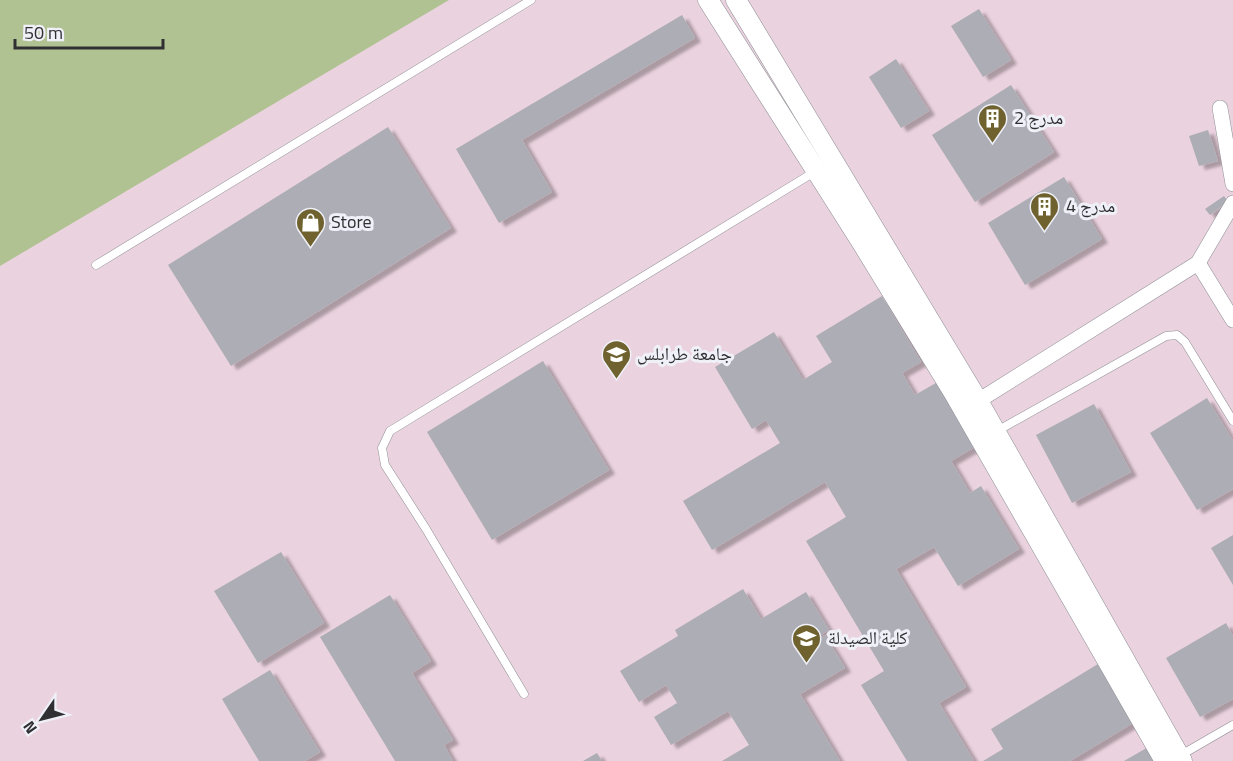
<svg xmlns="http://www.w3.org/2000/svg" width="1233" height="761" viewBox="0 0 1233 761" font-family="'Titillium Web','Noto Naskh Arabic',sans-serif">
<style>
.education{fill:#ead2de}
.green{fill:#b1c292}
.building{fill:#acadb5;filter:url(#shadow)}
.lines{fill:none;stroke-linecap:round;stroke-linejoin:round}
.service-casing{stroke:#8e8f96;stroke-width:9}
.minor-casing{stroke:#8e8f96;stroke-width:16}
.tertiary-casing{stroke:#8e8f96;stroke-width:21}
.service{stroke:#fff;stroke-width:8}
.minor{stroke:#fff;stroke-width:15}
.tertiary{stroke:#fff;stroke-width:20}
.labels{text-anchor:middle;stroke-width:6;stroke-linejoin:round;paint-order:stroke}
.poi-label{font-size:18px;fill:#303033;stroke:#eff0f8;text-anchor:start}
</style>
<defs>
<filter id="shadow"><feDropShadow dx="6" dy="4" stdDeviation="1.5" flood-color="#0004"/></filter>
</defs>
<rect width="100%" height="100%" fill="#e2e3eb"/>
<rect class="education" x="0" y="0" width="1233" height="761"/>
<path class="green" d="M0,0H449L0,266Z"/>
<g class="building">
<path d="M979,9L1011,60L983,77L951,26Z"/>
<path d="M682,15L695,38L522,140L552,192L499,223L456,149Z"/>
<path d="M896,59L929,111L901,128L869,77Z"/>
<path d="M1011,85L1054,152L975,202L932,135Z"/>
<path d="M388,127L451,228L231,366L168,265Z"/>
<path d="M1208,130L1218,161L1199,166L1189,136Z"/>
<path d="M1064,177L1102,239L1025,285L988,223Z"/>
<path d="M1224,196L1228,202L1210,215L1205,209Z"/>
<path d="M882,296L921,362L902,373L915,395L941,380L980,444L951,461L970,493L981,486L1019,549L958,586L934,547L896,569L966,687L939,703L974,761H907L861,685L884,671L806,541L846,517L825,482L712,550L683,501L780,443L766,420L752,429L715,367L774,332L803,380L832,362L816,336Z"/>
<path d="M543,361L609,470L492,540L427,432Z"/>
<path d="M1207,398L1233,441V489L1197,510L1150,433Z"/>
<path d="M1094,404L1131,472L1072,503L1036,435Z"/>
<path d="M1233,535V585L1211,548Z"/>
<path d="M281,552L324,623L258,663L214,591Z"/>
<path d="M743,589L761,619L806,592L829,630L795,650L796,652L825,635L845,668L800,694L840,761H722L749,745L728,711L671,745L654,717L677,703L666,685L639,702L620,671L678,636L675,630Z"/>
<path d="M390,595L431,661L412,673L453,740L444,745L453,761H395L320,637Z"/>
<path d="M1226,623L1233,636V699L1200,717L1166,658Z"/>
<path d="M1103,661L1138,720L1070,761H983L1003,749L991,729Z"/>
<path d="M270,670L320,752L305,761H259L222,699Z"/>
<path d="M1150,746L1159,761H1124Z"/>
<path d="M597,753L602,761H583Z"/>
</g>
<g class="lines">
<defs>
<g id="service">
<path d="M96,265L531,0"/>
<path d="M997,431L1166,336L1177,335L1185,342L1233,421"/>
<path d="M524,694L426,529L385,465L382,448L390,431L816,171"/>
<path d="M1181,755L1233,725"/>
</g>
<g id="minor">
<path d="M1220,108L1233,184"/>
<path d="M1198,263L1233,320"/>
<path d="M978,401L1198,263L1233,203"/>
</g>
<g id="tertiary">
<path d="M708,0L864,246L954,393L1165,761"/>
<path d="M736,0L978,401L1182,761"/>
</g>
</defs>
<use href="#service" class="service-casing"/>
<use href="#minor" class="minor-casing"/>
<use href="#tertiary" class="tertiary-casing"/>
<use href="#service" class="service"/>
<use href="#minor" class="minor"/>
<use href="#tertiary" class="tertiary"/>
</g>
<defs>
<symbol id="building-pin" viewBox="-11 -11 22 30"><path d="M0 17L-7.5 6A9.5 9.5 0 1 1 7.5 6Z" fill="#6f622f" stroke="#eff0f8"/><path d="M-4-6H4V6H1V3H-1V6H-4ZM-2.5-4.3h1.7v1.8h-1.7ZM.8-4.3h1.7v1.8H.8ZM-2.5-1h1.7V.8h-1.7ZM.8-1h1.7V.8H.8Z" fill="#fff"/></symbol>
<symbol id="shop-pin" viewBox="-11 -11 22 30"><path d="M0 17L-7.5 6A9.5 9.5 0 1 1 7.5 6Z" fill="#6f622f" stroke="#eff0f8"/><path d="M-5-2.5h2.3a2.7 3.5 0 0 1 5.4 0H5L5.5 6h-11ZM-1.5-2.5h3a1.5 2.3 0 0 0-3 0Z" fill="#fff"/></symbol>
<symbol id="university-pin" viewBox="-11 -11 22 30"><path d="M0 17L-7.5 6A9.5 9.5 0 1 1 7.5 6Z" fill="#6f622f" stroke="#eff0f8"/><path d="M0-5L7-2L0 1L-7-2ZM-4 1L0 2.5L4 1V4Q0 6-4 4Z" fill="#fff"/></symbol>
</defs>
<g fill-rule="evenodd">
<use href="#building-pin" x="976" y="102" width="33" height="45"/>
<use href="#building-pin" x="1028" y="190" width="33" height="45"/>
<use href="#shop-pin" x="294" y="206" width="33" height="45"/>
<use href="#university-pin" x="600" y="338" width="33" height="45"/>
<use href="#university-pin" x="790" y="622" width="33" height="45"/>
</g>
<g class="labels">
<g class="poi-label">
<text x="1014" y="124">مدرج 2</text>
<text x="1066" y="212">مدرج 4</text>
<text x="331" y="228">Store</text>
<text x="637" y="360">جامعة طرابلس</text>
<text x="828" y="644">كلية الصيدلة</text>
</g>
</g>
<g transform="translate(42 719) rotate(235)" stroke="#eff0f8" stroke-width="4.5" paint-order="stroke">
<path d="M0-4.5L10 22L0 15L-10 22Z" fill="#303033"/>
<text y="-9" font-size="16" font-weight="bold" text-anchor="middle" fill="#303033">N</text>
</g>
<path d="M15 39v9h148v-9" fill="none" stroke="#303033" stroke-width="3"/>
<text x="24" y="39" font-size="18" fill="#303033" stroke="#eff0f8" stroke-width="4.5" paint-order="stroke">50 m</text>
</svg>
